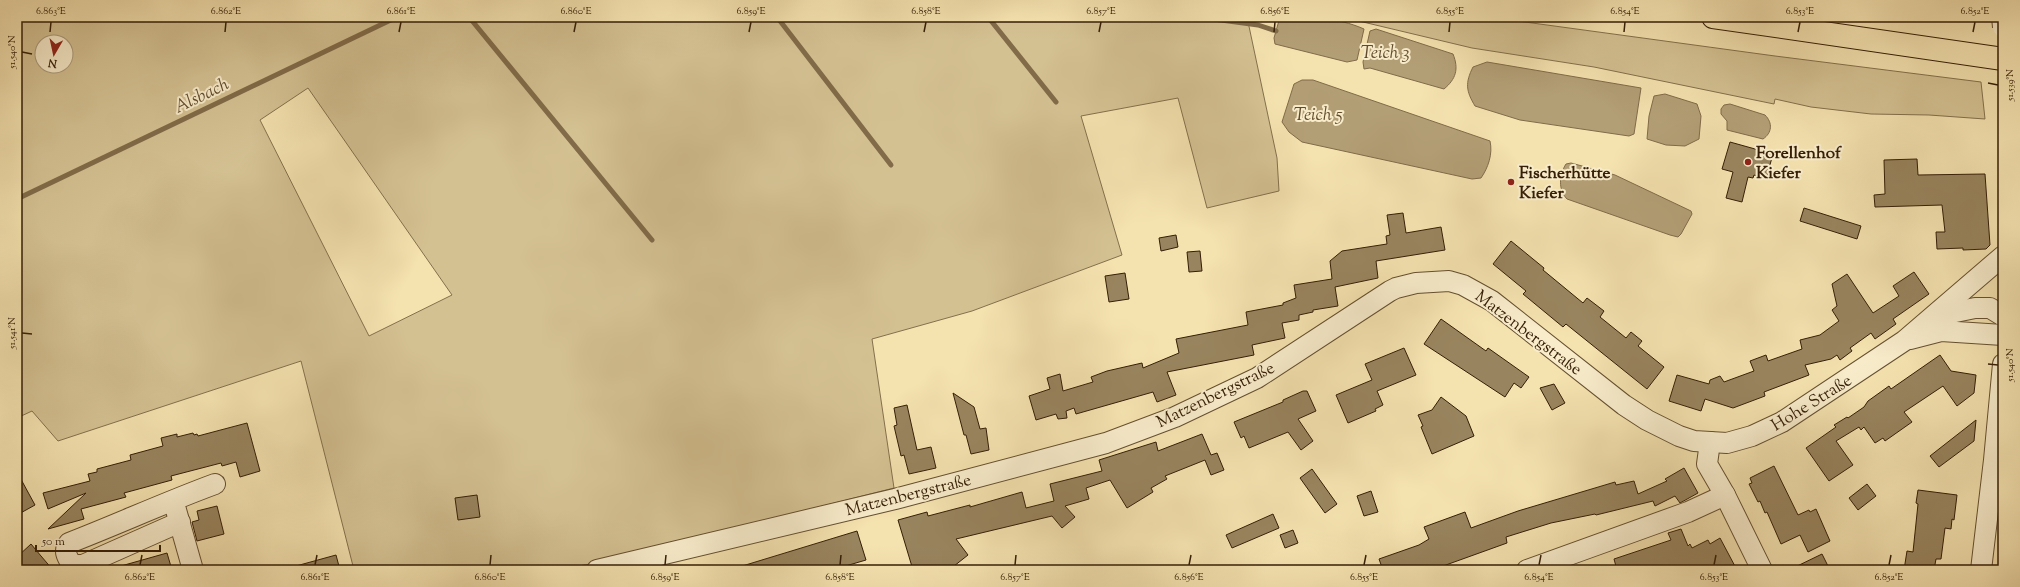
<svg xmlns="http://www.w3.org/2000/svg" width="2020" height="587" viewBox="0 0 2020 587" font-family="'Sorts Mill Goudy',serif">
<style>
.green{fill:#d4c192;stroke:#84704c;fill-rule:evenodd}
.water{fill:#b39f76;stroke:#816b49}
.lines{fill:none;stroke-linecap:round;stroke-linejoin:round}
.stream{stroke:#816b49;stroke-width:5}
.building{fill:#98845e;stroke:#351e06}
.minor-casing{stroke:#654f30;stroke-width:22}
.highway-casing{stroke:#351e06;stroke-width:24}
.minor{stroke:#f8eccb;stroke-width:20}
.highway{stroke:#f4e2af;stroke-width:22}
.minor-bridge-casing{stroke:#654f30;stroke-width:22;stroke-linecap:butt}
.minor-bridge{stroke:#f8eccb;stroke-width:20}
.ticks{fill:none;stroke:#351e06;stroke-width:1.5}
.poi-dot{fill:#8f2418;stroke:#f8eccb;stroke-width:1.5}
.labels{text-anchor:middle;stroke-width:4;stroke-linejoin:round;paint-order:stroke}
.poi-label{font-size:17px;font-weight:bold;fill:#351e06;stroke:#f8eccb;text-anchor:start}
.street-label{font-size:17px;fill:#351e06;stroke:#f8eccb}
.water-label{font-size:18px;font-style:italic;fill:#614b2d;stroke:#f8eccb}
.neatline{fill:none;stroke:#351e06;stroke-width:1.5}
.ticks-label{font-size:10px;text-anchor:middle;fill:#351e06}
</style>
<rect width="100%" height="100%" fill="#f4e2af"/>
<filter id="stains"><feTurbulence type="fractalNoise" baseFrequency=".005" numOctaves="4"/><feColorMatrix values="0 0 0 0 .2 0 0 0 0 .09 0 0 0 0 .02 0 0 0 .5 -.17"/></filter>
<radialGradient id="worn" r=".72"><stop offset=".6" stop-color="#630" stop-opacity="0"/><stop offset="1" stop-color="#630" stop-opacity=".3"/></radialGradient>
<g class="green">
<path d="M17,17H1247L1277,158L1279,191L1207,208L1178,98L1081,116L1122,255L972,311L872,339L894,488L596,563L556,570H354L301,361L58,441L32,411L17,418ZM42,42H66V66H42ZM308,88L452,295L369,336L260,120Z"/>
<path d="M1342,17H1488L1775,56L1981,82L1985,119L1929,115L1871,114L1811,107L1775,99L1774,104L1594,67L1472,48Z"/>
</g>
<g class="water">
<path d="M1280,17C1309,17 1337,17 1364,29L1357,60L1347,62L1275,44L1274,38Z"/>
<path d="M1376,29L1453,54C1459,69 1456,79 1444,89L1370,68L1364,69L1363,62L1370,31Z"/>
<path d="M1487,62L1641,88L1634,134L1629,136L1520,120L1475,106C1466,91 1465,83 1473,67Z"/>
<path d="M1302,80H1313L1490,141C1493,154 1488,168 1481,178L1472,179L1302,142L1289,132L1282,122L1294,84Z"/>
<path d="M1665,94L1697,104L1701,116L1699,139L1685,146L1666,145L1647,139L1649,116L1654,96Z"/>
<path d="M1730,104L1765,115C1773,123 1772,133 1763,139L1727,130V121L1721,114V109L1724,105Z"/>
<path d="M1571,163L1615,175L1691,211L1692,214L1681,234L1678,237L1670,235L1567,199C1558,190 1559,175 1566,164Z"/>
</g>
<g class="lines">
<g class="stream">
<path d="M469,17L652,240"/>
<path d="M777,17L891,165"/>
<path d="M988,17L1056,102"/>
<path d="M1199,17L1258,25L1276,31"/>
<path d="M17,199L397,17"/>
</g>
</g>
<g class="building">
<path d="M1730,142L1773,154L1766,179L1754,175L1753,178L1748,177L1742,202L1726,198L1733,172L1722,169Z"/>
<path d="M1917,159L1918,175L1985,174L1990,245L1986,249L1963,250V248L1937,249L1936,232H1945L1942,205L1875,207L1874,195L1885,194L1884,160Z"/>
<path d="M1804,208L1861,226L1857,239L1800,221Z"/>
<path d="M1403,213L1406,233L1441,227L1445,250L1376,261L1378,278L1335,287L1338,306L1313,310V312L1299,315V320L1282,323L1285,338L1252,345L1254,355L1167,372L1176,395L1157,402L1153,392L1076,414L1074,408L1066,411L1067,418L1058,419L1056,414L1036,420L1029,396L1050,389L1047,378L1060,374L1063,391L1093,382L1091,377L1107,371L1142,363L1143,368L1179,353L1176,339L1248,325L1246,312L1283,305V303L1296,298L1294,285L1332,279L1330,261L1342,251L1387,244L1386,236L1390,235L1387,215Z"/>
<path d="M1176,235L1178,247L1161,251L1159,238Z"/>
<path d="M1511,241L1544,268L1543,270L1583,303L1587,298L1604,311L1600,317L1626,338L1631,332L1642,341L1638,346L1664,367L1647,389L1566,324L1563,327L1523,294L1526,291L1493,264Z"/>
<path d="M1200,251L1202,271L1189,272L1187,252Z"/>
<path d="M1914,272L1929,294L1893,319L1896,324L1875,339L1871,333L1850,348L1852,351L1840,360L1837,355L1831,359L1805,365L1809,375L1764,392L1765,396L1733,408L1705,399L1701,411L1669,401L1677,375L1709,384L1710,380L1720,376L1724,382L1754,371L1750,361L1766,355L1768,361L1802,349L1800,340L1820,335L1839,321L1832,310L1837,306L1832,284L1847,274L1873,313L1899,296L1893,286Z"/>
<path d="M1125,273L1129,299L1109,302L1105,276Z"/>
<path d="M1441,319L1486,351L1488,348L1529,377L1521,388L1514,383L1505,397L1424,344Z"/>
<path d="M1404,348L1416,375L1377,391L1383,405L1375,409L1376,411L1348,423L1336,395L1372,380L1365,364Z"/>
<path d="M1940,355L1951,371L1976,375L1974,393L1957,406L1943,386L1904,412L1912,422L1885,441L1883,438L1875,443L1864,427L1861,430L1859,427L1836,441L1853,465L1829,481L1806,448L1836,427L1834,425L1847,417L1848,418L1864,407L1868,401L1889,386L1891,389Z"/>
<path d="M1554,384L1565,403L1552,410L1540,388Z"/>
<path d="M1303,391H1307L1316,411L1298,419L1313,441L1301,450L1288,432L1249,448L1244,436L1241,438L1234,422L1283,402V400Z"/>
<path d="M953,393L974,407L980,429L986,428L989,450L971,454L966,435H964Z"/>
<path d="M1441,397L1466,416L1474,436L1432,454L1421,427L1423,426L1418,415L1432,410Z"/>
<path d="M907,405L917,450L931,447L936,468L909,474L904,455L901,456L894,426L897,425L894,408Z"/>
<path d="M1976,420L1974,441L1939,467L1930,456Z"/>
<path d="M247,423L260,471L240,477L236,462L222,466L221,463L171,476L172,480L124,493L126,497L81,509L84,519L48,529L86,493L48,509L43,493L90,481L88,474L97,472V469L131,460L130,455L163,446L161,438L177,434V437L193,433L194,435L197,434L198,436Z"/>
<path d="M1202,434L1211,455L1217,453L1224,470L1211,475L1205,460L1165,476L1167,479L1151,488L1153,492L1127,508L1110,480L1086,488L1089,499L1065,506L1075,517L1062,528L1052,516L956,539L968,555L949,570H913L898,520L927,512L928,516L970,505V507L1022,492L1026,508L1054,501L1050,484L1102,471L1099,460L1156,442L1158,451Z"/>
<path d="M1774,466L1798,515L1809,510L1810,512L1816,509L1830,541L1808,552L1800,535L1781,544L1767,512L1765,513L1760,501L1758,502L1749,484L1752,483L1750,478Z"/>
<path d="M1684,468L1698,493L1680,503L1675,496L1655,506L1653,501L1596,515L1595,514L1551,523L1506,537L1507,543L1432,570H1383L1379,559L1419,545L1429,539L1424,527L1465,512L1471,528L1518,511L1615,482L1616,485L1634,481L1638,494L1667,481L1665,479Z"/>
<path d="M1312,469L1337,504L1325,513L1300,478Z"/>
<path d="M17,472L35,505L17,515Z"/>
<path d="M1867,484L1876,496L1858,510L1849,498Z"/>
<path d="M1918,490L1957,495L1954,520L1952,519L1951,529L1945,528L1941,559H1936L1934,570H1904L1907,551L1913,552L1918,504L1916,503Z"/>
<path d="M1371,491L1378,512L1364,516L1357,496Z"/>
<path d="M477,495L480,517L458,520L455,498Z"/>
<path d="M217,506L224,534L197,541L192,522L199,520L197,511Z"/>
<path d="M1273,514L1279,528L1232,548L1226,535Z"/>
<path d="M1681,529L1688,546L1690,544L1692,548L1708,540L1710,544L1720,538L1737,570H1617L1614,559L1671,540L1668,533Z"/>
<path d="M1293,530L1298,543L1285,548L1280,535Z"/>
<path d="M857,531L866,560L832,570H740L739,567Z"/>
<path d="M31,544L41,556L53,570H17V557Z"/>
<path d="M167,553L172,570H121V566Z"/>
<path d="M1822,554L1830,570H1789Z"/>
<path d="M336,555L340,570H297L296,566Z"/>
</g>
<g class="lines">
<defs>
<g id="minor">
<path d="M1936,316L1975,308H1990L2003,316"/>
<path d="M1910,339L1941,331L2003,335"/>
<path d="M1710,442L1707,464L1725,495L1762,570"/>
<path d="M176,510L193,570"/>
<path d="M180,522L83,565H72C67,557 63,551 69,543C118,524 166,502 215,484"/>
<path d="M597,570L895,499L1106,443L1175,417L1257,378L1390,291L1396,288L1416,283L1449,281L1463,285L1492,301L1624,405L1647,420L1679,436L1694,441L1727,443L1752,436L1782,422L1904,341L2003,256"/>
<path d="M1527,570L1688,512L1725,495"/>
<path d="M1981,570L1994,460L2003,364"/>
</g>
<path id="highway" d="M1713,17L2003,59"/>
</defs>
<use href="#minor" class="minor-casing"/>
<use href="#highway" class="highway-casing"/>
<use href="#minor" class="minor"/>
<use href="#highway" class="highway"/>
<defs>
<path id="minor-bridge" d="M2002,17L2003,27"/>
</defs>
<use href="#minor-bridge" class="minor-bridge-casing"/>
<use href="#minor-bridge" class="minor-bridge"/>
</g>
<path class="ticks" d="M50,32L51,22M225,32L226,22M399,32L401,22M574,32L576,22M749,32L751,22M924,32L926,22M1099,32L1101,22M1274,32L1275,22M1449,32L1450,22M1624,32L1625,22M1798,32L1800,22M1973,32L1975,22M22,52L32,54M1988,83L1998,85M22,333L32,334M1988,364L1998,365M140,565L142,555M315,565L317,555M490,565L491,555M665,565L666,555M840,565L841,555M1015,565L1016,555M1189,565L1191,555M1364,565L1366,555M1539,565L1541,555M1714,565L1716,555M1889,565L1891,555"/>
<g class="poi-dot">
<circle cx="1748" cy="162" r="4"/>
<circle cx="1511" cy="182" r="4"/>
</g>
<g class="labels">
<g class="poi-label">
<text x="1756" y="158">Forellenhof<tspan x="1756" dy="20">Kiefer</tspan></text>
<text x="1519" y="178">Fischerhütte<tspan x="1519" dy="20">Kiefer</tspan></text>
</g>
<g class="street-label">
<text transform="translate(1529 332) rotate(37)" y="6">Matzenbergstraße</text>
<text transform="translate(1215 394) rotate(-26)" y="6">Matzenbergstraße</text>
<text transform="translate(1811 402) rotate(-32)" y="6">Hohe Straße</text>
<text transform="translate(908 494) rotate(-14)" y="6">Matzenbergstraße</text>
</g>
<g class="water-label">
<text x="1385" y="58">Teich 3</text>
<text transform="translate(201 95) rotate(-26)" y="6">Alsbach</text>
<text x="1318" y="120">Teich 5</text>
</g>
</g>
<rect width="2020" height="587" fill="none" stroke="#f4e2af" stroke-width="44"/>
<g transform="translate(54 54) rotate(189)"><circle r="19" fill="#f8eccb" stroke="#aa9a7c"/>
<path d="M0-3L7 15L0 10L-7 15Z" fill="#8f2418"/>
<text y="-6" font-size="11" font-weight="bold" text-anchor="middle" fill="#351e06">N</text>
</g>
<path d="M36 545v6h124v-6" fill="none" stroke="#351e06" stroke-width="2"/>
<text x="42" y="545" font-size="12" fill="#351e06" stroke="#f8eccb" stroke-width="3" paint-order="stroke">50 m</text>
<rect x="22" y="22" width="1976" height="543" class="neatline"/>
<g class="ticks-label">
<text x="51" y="14">6.863°E</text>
<text x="226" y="14">6.862°E</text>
<text x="401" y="14">6.861°E</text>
<text x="576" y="14">6.860°E</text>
<text x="751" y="14">6.859°E</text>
<text x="926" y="14">6.858°E</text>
<text x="1101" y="14">6.857°E</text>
<text x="1275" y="14">6.856°E</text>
<text x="1450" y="14">6.855°E</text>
<text x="1625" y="14">6.854°E</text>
<text x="1800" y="14">6.853°E</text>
<text x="1975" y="14">6.852°E</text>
<text transform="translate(11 52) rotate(-90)" y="4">51.540°N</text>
<text transform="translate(2009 85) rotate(-90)" y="4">51.539°N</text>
<text transform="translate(11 333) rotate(-90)" y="4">51.541°N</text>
<text transform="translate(2009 365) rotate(-90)" y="4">51.540°N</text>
<text x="140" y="580">6.862°E</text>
<text x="315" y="580">6.861°E</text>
<text x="490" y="580">6.860°E</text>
<text x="665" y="580">6.859°E</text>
<text x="840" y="580">6.858°E</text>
<text x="1015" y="580">6.857°E</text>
<text x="1189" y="580">6.856°E</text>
<text x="1364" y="580">6.855°E</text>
<text x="1539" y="580">6.854°E</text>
<text x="1714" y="580">6.853°E</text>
<text x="1889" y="580">6.852°E</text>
</g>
<rect width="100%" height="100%" filter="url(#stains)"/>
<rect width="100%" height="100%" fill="url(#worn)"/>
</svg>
